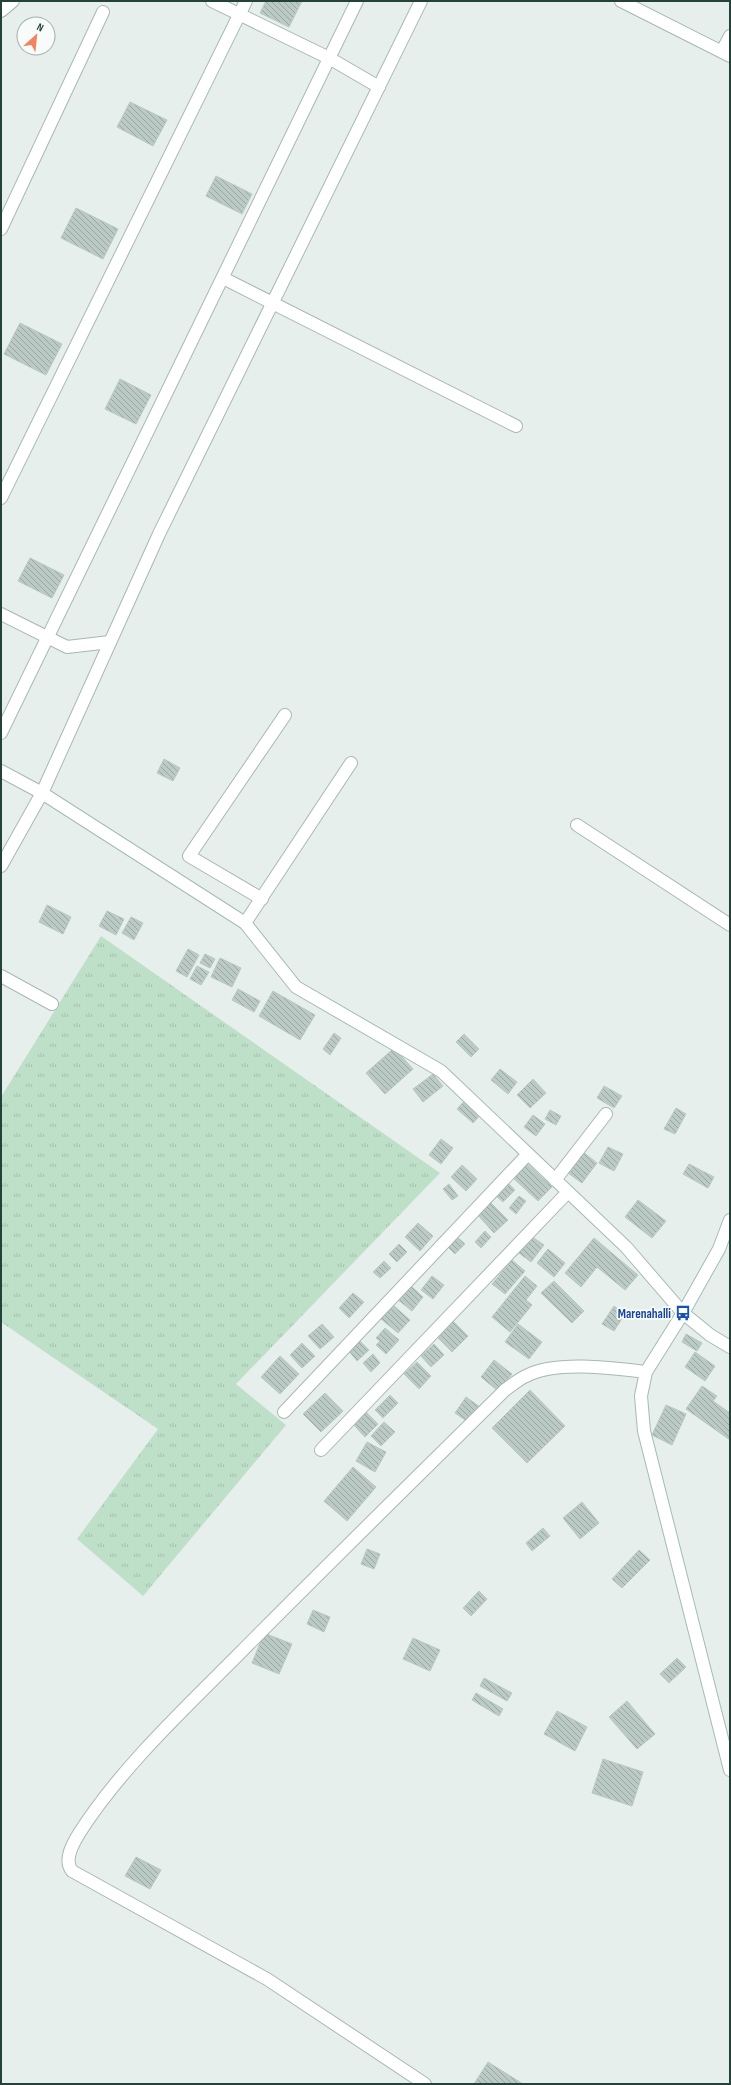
<svg xmlns="http://www.w3.org/2000/svg" width="731" height="2085" viewBox="0 0 731 2085" font-family="'Sofia Sans Condensed',sans-serif">
<style>
.grass{fill:url(#grass-tufts)}
.building{fill:url(#building-back-hatch);stroke:#b8c9c2}
.lines{fill:none;stroke-linecap:round;stroke-linejoin:round}
.street-casing{stroke:#a8b8b2;stroke-width:14}
.secondary-casing{stroke:#a4bbb3;stroke-width:14}
.street{stroke:#fff;stroke-width:12}
.secondary{stroke:#fff;stroke-width:12}
.labels{text-anchor:middle;stroke-width:3.5;stroke-linejoin:round;paint-order:stroke}
.transit-label{font-size:13px;font-weight:bold;fill:#164399;stroke:#f7fbf9;text-anchor:end}
</style>
<defs>
<pattern id="grass-tufts" width="24" height="20" patternUnits="userSpaceOnUse"><rect width="24" height="20" fill="#bfe0c8"/><path d="M3 7l-1-3M5 7V3M7 7l1-3M15 17l-1-3M17 17v-4M19 17l1-3" fill="none" stroke="#a4c1ad"/></pattern>
<pattern id="building-back-hatch" width="6" height="6" patternUnits="userSpaceOnUse"><rect width="6" height="6" fill="#bbcac4"/><path d="M-1 5l2 2M0 0l6 6M5-1l2 2" fill="none" stroke="#98a6a0"/></pattern>
</defs>
<rect width="100%" height="100%" fill="#e6efeb"/>
<path class="grass" d="M101,936L440,1173L236,1384L286,1425L143,1596L77,1539L158,1429L1,1322V1097Z"/>
<g class="building">
<path d="M266,1H302L289,27L260,13Z"/>
<path d="M130,102L167,120L153,146L117,127Z"/>
<path d="M216,176L252,194L242,214L206,196Z"/>
<path d="M76,208L118,229L103,259L61,238Z"/>
<path d="M20,323L62,344L46,375L4,354Z"/>
<path d="M120,379L151,395L136,424L105,409Z"/>
<path d="M30,558L64,575L52,598L18,581Z"/>
<path d="M164,759L180,768L173,781L157,773Z"/>
<path d="M47,905L71,917L63,934L39,922Z"/>
<path d="M107,911L124,919L116,935L99,926Z"/>
<path d="M131,917L143,923L134,940L122,933Z"/>
<path d="M188,949L199,955L187,977L176,971Z"/>
<path d="M205,954L215,959L210,968L200,963Z"/>
<path d="M220,958L241,968L232,987L211,977Z"/>
<path d="M197,966L209,972L201,985L190,979Z"/>
<path d="M238,989L260,1001L254,1012L232,1000Z"/>
<path d="M273,991L315,1015L300,1040L259,1016Z"/>
<path d="M334,1033L341,1038L330,1055L323,1049Z"/>
<path d="M464,1034L479,1049L471,1057L456,1042Z"/>
<path d="M394,1048L413,1069L385,1094L366,1073Z"/>
<path d="M500,1069L517,1082L508,1094L491,1080Z"/>
<path d="M433,1074L443,1086L423,1102L413,1089Z"/>
<path d="M533,1079L546,1093L530,1108L517,1095Z"/>
<path d="M604,1086L622,1096L614,1108L597,1098Z"/>
<path d="M467,1098L483,1112L473,1123L457,1109Z"/>
<path d="M676,1108L686,1114L675,1134L664,1129Z"/>
<path d="M550,1110L561,1116L556,1125L545,1119Z"/>
<path d="M533,1115L545,1124L536,1136L524,1127Z"/>
<path d="M441,1139L453,1148L441,1164L429,1155Z"/>
<path d="M608,1147L623,1154L614,1171L599,1163Z"/>
<path d="M583,1152L597,1163L582,1183L568,1173Z"/>
<path d="M525,1162L552,1187L538,1201L512,1177Z"/>
<path d="M689,1164L714,1177L708,1188L683,1174Z"/>
<path d="M462,1165L477,1179L466,1191L451,1177Z"/>
<path d="M507,1182L515,1190L503,1202L495,1195Z"/>
<path d="M449,1184L458,1196L452,1200L443,1189Z"/>
<path d="M519,1196L526,1201L516,1214L509,1208Z"/>
<path d="M638,1200L666,1221L652,1238L625,1217Z"/>
<path d="M490,1202L508,1220L494,1233L477,1214Z"/>
<path d="M418,1223L433,1236L420,1251L405,1237Z"/>
<path d="M485,1231L491,1237L481,1248L475,1242Z"/>
<path d="M456,1236L465,1244L455,1254L447,1246Z"/>
<path d="M531,1236L544,1245L531,1262L519,1253Z"/>
<path d="M594,1238L638,1275L625,1290L597,1267L581,1287L565,1273Z"/>
<path d="M399,1244L407,1252L397,1262L389,1254Z"/>
<path d="M548,1249L565,1263L554,1277L537,1263Z"/>
<path d="M512,1260L525,1271L505,1294L492,1284Z"/>
<path d="M384,1261L391,1268L380,1278L373,1272Z"/>
<path d="M432,1276L444,1285L433,1299L421,1290Z"/>
<path d="M525,1276L537,1286L526,1300L532,1305L510,1332L492,1317Z"/>
<path d="M554,1281L584,1311L572,1323L541,1293Z"/>
<path d="M409,1284L423,1297L412,1311L397,1299Z"/>
<path d="M353,1293L364,1302L349,1318L339,1308Z"/>
<path d="M393,1305L410,1320L398,1333L381,1319Z"/>
<path d="M614,1306L625,1314L614,1331L602,1324Z"/>
<path d="M452,1320L468,1336L452,1352L436,1336Z"/>
<path d="M322,1324L334,1337L320,1349L308,1336Z"/>
<path d="M518,1324L542,1342L529,1359L505,1342Z"/>
<path d="M385,1328L399,1340L386,1354L376,1345L380,1341L376,1338Z"/>
<path d="M686,1334L702,1343L697,1351L682,1342Z"/>
<path d="M359,1340L369,1350L357,1361L348,1350Z"/>
<path d="M302,1343L315,1356L302,1368L290,1355Z"/>
<path d="M434,1344L444,1355L431,1367L421,1356Z"/>
<path d="M695,1352L715,1366L705,1381L685,1367Z"/>
<path d="M373,1354L380,1363L371,1372L363,1363Z"/>
<path d="M280,1356L299,1374L280,1394L261,1377Z"/>
<path d="M494,1360L512,1374L498,1391L481,1377Z"/>
<path d="M417,1362L431,1376L419,1389L404,1374Z"/>
<path d="M702,1386L717,1396L713,1401L730,1413V1440L686,1409Z"/>
<path d="M530,1390L565,1426L527,1463L492,1428Z"/>
<path d="M325,1393L343,1411L321,1432L303,1414Z"/>
<path d="M390,1395L398,1403L383,1418L375,1410Z"/>
<path d="M466,1397L480,1407L468,1422L455,1413Z"/>
<path d="M666,1405L686,1414L672,1445L652,1435Z"/>
<path d="M365,1411L378,1424L365,1437L352,1423Z"/>
<path d="M384,1422L395,1432L381,1446L371,1436Z"/>
<path d="M367,1442L386,1452L375,1472L356,1461Z"/>
<path d="M353,1467L376,1487L347,1521L324,1501Z"/>
<path d="M582,1502L599,1523L580,1539L563,1518Z"/>
<path d="M543,1528L550,1536L532,1551L526,1543Z"/>
<path d="M367,1549L380,1554L374,1569L361,1564Z"/>
<path d="M639,1550L650,1560L622,1588L612,1579Z"/>
<path d="M479,1591L487,1599L471,1616L463,1608Z"/>
<path d="M313,1610L330,1617L324,1632L307,1624Z"/>
<path d="M264,1633L292,1644L279,1674L252,1663Z"/>
<path d="M413,1638L440,1650L430,1671L403,1659Z"/>
<path d="M677,1658L686,1667L669,1683L660,1674Z"/>
<path d="M484,1678L512,1693L507,1701L480,1686Z"/>
<path d="M476,1693L503,1709L499,1716L472,1700Z"/>
<path d="M627,1701L655,1734L637,1749L609,1717Z"/>
<path d="M557,1711L587,1727L575,1751L544,1734Z"/>
<path d="M603,1759L643,1772L632,1806L592,1793Z"/>
<path d="M136,1857L161,1870L150,1889L125,1876Z"/>
<path d="M488,2062L523,2084H474Z"/>
</g>
<g class="lines">
<defs>
<g id="street">
<path d="M212,1L329,58L379,87"/>
<path d="M621,1L730,56"/>
<path d="M1,11L13,1"/>
<path d="M722,51L730,36"/>
<path d="M1,229L103,12"/>
<path d="M223,278L516,426"/>
<path d="M1,498L246,1"/>
<path d="M1,614L67,647L110,642"/>
<path d="M1,733L357,1"/>
<path d="M577,825L730,925"/>
<path d="M1,866L42,793L159,534L421,1"/>
<path d="M262,899L189,856L285,715"/>
<path d="M245,923L351,763"/>
<path d="M1,976L52,1004"/>
<path d="M555,1180L606,1114"/>
<path d="M284,1412L528,1154"/>
<path d="M321,1450L568,1192"/>
<path d="M425,2084L267,1979L72,1871C63,1860 73,1843 80,1832C121,1768 184,1709 238,1655C326,1566 416,1478 505,1390C512,1385 519,1379 526,1376C555,1360 614,1368 646,1372"/>
</g>
<g id="secondary">
<path d="M1,771L42,793L245,923L296,987L441,1071L626,1247L683,1313L710,1335L730,1347"/>
<path d="M730,1220L719,1249L683,1313L646,1372L641,1396L644,1431L730,1770"/>
</g>
</defs>
<use href="#street" class="street-casing"/>
<use href="#secondary" class="secondary-casing"/>
<use href="#street" class="street"/>
<use href="#secondary" class="secondary"/>
</g>
<defs>
<symbol id="bus-bare" viewBox="-9 -9 18 18"><path d="M-5-6H5V4H4V6H2V4H-2V6H-4V4H-5ZM-3.5-4V0h7V-4ZM-3.5 1.2v1.5H-2V1.2ZM2 1.2v1.5H3.5V1.2Z" fill="#1a4fb4" stroke="#f7fbf9" stroke-width="2.5" paint-order="stroke"/></symbol>
</defs>
<g fill-rule="evenodd">
<use href="#bus-bare" x="672" y="1302" width="22" height="22"/>
</g>
<g class="labels">
<g class="transit-label">
<text x="671" y="1318">Marenahalli</text>
</g>
</g>
<rect width="731" height="2085" fill="none" stroke="#24423a" stroke-width="4"/>
<g transform="translate(36 36) rotate(27)"><circle r="19" fill="#f7fbf9" stroke="#a3b1ad"/>
<path d="M0-3L7 15L0 10L-7 15Z" fill="#f4845f"/>
<text y="-6" font-size="11" font-weight="bold" text-anchor="middle" fill="#24423a">N</text>
</g>
</svg>
